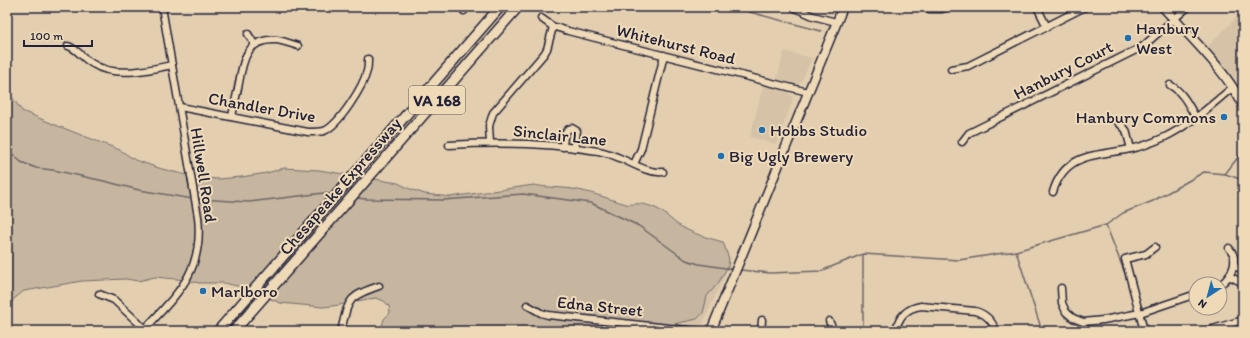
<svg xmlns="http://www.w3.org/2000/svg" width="1250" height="338" viewBox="0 0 1250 338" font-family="Itim,sans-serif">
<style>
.built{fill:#d5c2a7}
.green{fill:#c6b69f;stroke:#746c6d}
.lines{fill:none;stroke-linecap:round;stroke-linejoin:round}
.stream{stroke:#6c6568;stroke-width:1.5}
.minor-casing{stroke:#22223b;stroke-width:9}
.major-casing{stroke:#22223b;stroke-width:11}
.highway-casing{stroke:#22223b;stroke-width:12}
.minor{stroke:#efdab8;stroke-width:6}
.major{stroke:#efdab8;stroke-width:8}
.highway{stroke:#efdab8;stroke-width:9}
.poi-dot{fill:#1f6fb2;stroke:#efdab8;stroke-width:1.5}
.labels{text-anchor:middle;stroke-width:4;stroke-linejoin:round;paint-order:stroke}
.shield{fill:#efdab8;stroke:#605960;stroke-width:1}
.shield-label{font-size:16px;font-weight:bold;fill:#22223b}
.poi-label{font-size:17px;fill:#22223b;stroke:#efdab8;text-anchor:start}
.street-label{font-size:17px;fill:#22223b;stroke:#efdab8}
</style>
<rect width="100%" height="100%" fill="#e3cfb0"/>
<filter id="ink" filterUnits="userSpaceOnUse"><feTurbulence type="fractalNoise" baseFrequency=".025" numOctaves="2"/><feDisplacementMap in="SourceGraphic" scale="8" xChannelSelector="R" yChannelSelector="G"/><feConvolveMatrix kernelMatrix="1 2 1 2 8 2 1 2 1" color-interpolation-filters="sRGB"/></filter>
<g filter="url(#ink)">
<g class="built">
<path d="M1243,11V91L1232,75L1208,46Z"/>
<path d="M784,51L812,58L802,81L800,83L796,84L777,79Z"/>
<path d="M763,86L789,93L792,96L793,100L776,144L750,137Z"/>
<path d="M697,256L730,263L702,325L700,326L670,323Z"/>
</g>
<path class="green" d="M7,90L22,111L58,126L120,150L135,160L162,169L199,178L219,179L241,177L267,173L284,168L319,170L398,183L410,189L425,194L450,197L534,185C547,188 560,187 573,189C591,192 609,199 626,204C629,205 632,204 635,204C640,203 648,205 653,207C664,211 670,220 680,226C693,234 709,238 723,242L729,259L728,266L719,282L707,296L703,313L697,319L669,325H644L635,331H387L382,326L384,319L390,313L389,306L384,301L376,298L350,302L340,305L323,307L280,303L246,288L224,283H199L187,280L155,277L138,281L126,279L82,281L36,289L24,291L15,298L7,307Z"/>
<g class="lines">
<g class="stream">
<path d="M731,7L821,31"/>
<path d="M7,149L21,162L36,168L53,170L104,181L139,190L193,199"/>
<path d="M1225,174L1243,151"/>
<path d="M356,198L367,199L444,200L523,194L591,203L639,226L686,260L699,264L732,269"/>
<path d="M197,199L249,202L324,193L333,195"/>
<path d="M1106,225L1126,276"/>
<path d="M1016,251L1042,331"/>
<path d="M740,270L771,273L821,271L863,254L959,260L1016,251L1106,225L1123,213L1153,201L1204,172L1225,174L1243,180"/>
<path d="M1143,316L1149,331"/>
<path d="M863,331V255"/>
</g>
<defs>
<g id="minor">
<path d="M461,7L464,11"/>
<path d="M793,7L813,16L836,22"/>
<path d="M1037,7L1047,27"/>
<path d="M929,9H942L949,7"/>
<path d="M541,18L552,26L568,31L808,92"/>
<path d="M248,34L255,45"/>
<path d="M68,46C78,49 83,59 93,64C114,78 149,70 172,65"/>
<path d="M951,69L968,66L1085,7"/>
<path d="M1170,85C1183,92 1189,106 1196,118"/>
<path d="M180,107L308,132C313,132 319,132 324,131C339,125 363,87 367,71C368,68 368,63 368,59"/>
<path d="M232,117C234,105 237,94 239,83C243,59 247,38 277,40C284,41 291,44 298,46"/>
<path d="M1117,121L1126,130L1131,149"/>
<path d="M962,142L969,133L1142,47L1188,7"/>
<path d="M490,143L489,126L493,113L544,54L547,49L553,27"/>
<path d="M449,145C500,142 548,143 598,151C621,154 642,174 663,172"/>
<path d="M563,147C564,139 563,129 572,128L577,131L574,148"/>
<path d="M634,164L641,149L664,55"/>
<path d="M1053,192C1065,152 1097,156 1130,149C1142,147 1154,142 1165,137C1190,125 1211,105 1232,88"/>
<path d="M1234,266L1243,270"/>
<path d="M1229,276L1243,283"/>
<path d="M1220,285C1232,276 1240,260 1229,248"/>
<path d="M1061,288L1062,303L1066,312L1073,318L1083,322L1103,320L1140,313L1196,294"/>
<path d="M99,294L114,300L145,329"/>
<path d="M527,305L541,313L548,315L697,331"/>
<path d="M829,321L834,331"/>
<path d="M143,331C177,294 204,272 198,217L162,7"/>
<path d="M341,331C349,299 347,297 379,286"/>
<path d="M761,331L762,320"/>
<path d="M896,331C898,317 907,308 921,306L975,311C986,314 992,320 996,331"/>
<path d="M1144,331L1125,259L1146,254L1155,247"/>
<path d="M1206,331L1243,320"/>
</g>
<g id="major">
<path d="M1163,7C1191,38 1224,68 1243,105"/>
<path d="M711,331L843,7"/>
</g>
<g id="highway">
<path d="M218,331L500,7"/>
<path d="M234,331L518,7"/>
</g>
</defs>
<use href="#minor" class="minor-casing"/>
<use href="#major" class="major-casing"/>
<use href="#highway" class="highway-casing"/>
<use href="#minor" class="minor"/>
<use href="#major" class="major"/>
<use href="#highway" class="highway"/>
</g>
</g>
<g class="poi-dot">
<circle cx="1128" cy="38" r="4"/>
<circle cx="1224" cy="117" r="4"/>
<circle cx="762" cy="130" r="4"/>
<circle cx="721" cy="156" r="4"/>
<circle cx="203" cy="291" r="4"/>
</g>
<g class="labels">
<rect class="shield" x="409" y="86" width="56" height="28" rx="3"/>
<g class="shield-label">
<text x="437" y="106">VA 168</text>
</g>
<g class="poi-label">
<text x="1136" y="34">Hanbury<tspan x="1136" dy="20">West</tspan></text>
<text x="1216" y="123" text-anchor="end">Hanbury Commons</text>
<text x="770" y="136">Hobbs Studio</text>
<text x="729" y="162">Big Ugly Brewery</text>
<text x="211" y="297">Marlboro</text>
</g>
<g class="street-label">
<text transform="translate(676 44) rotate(14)" y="6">Whitehurst Road</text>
<text transform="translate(1063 70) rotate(-27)" y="6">Hanbury Court</text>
<text transform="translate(262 107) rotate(10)" y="6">Chandler Drive</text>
<text transform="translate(560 135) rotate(6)" y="6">Sinclair Lane</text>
<text transform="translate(204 175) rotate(81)" y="6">Hillwell Road</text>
<text transform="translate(340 186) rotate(-49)" y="6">Chesapeake Expressway</text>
<text transform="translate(600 306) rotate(6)" y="6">Edna Street</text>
</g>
</g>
<rect width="1250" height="338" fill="none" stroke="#efdab8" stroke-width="24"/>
<rect x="12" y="12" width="1226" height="314" fill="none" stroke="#22223b" stroke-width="1.5" filter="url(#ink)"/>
<g transform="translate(1208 296) rotate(216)"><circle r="19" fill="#efdab8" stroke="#9d9086"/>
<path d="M0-3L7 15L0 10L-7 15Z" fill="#1f6fb2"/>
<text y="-6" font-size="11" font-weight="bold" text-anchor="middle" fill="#22223b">N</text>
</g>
<path d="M24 40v6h68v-6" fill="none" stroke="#22223b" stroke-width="2"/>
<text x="30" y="40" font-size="12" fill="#22223b" stroke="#efdab8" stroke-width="3" paint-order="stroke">100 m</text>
</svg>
